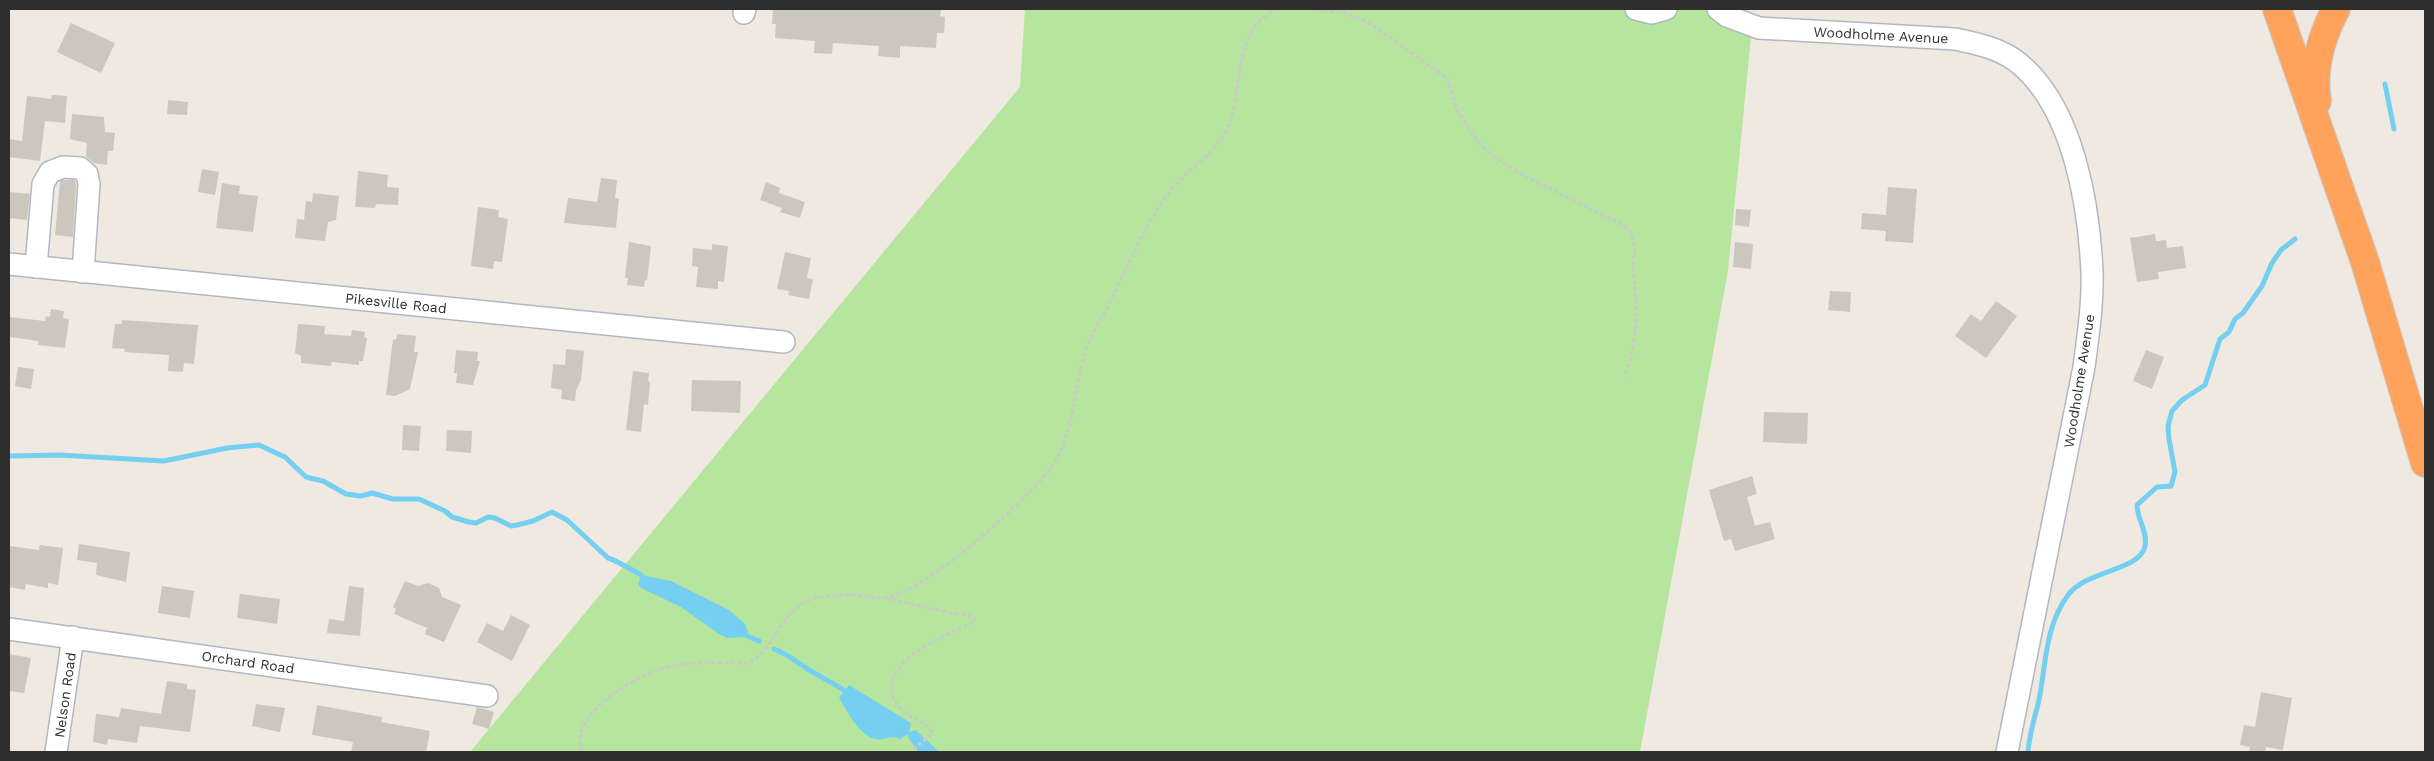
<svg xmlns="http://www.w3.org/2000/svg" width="2434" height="761" font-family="'Work Sans',sans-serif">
<rect width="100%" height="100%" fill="#efe9e1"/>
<!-- green -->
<polygon fill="#b6e59e" points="1025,9 1704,9 1731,28 1751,37 1728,271 1640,752 470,752 1020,87"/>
<!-- water -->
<g fill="#75cff0">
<polygon points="641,575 671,581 729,610 745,624 748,632 743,637 727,638 719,634 681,607 641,588 638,584"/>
<path d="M849 685 911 723 909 732 916 730 939 752H919L909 739 908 734 900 739C890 734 886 741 876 739 860 737 847 711 839 698Z"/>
</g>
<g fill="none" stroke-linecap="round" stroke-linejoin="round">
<!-- stream -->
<g stroke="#75cff0" stroke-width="5">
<polyline points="2385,84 2394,129"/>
<path d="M9 456 59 455 164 461 227 448 259 445 285 457 306 477 323 481 346 494 361 496 372 493 393 499H419L445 511 452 517 469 522 476 523 488 517 495 518 511 526 517 525 533 521 552 512 567 520 608 558C613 559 636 572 641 575"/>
<polyline points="745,635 759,641"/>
<path d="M774 649C788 654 798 663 811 671 822 678 834 683 845 691"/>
<path d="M2028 752C2029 735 2035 717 2039 700 2046 664 2045 626 2068 595 2086 570 2140 571 2145 546 2148 532 2137 519 2137 505L2157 487 2171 486 2175 472 2169 439 2168 426 2172 411 2182 400 2205 385 2220 339 2229 332 2235 319 2243 313 2262 286 2272 263 2281 250 2295 239"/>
</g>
</g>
<!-- building -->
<g fill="#cbc7bf">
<polygon points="773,9 941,10 940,16 945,17 944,33 937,33 936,48 900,46 900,58 878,56 879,46 833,43 832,54 814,53 815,41 775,38 776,24 772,24"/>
<polygon points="71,23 115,43 101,73 57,52"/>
<polygon points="52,95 67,96 65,123 45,121 40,161 9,157 9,139 22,141 27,96 51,99"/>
<polygon points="168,100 188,102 187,115 167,114"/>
<polygon points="72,114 104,117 105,132 115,133 113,151 108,151 107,165 94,163 86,157 87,143 70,139"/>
<polygon points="202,169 219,172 215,195 198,192"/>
<polygon points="358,171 388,175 387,187 399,188 398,205 376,204 375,208 355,207"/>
<polygon points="601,178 617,180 615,198 619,199 616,228 564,223 568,198 597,202"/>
<polygon points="65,180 75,180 76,185 73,237 55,235 60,181"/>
<polygon points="766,182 780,188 779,193 805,202 800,218 780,212 782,208 760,200"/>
<polygon points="222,183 240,186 239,194 258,196 253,232 216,228"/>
<polygon points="1888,187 1917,189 1913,243 1885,241 1886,231 1861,229 1862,213 1886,215"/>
<polygon points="9,192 30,194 27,220 9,218"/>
<polygon points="313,193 339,196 336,220 328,222 325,241 295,238 297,219 304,220 306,201 312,202"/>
<polygon points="478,207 499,210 498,217 508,219 502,262 494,261 493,269 471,266"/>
<polygon points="1736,209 1751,210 1749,227 1735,225"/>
<polygon points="2155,234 2156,241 2166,240 2167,248 2183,246 2186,268 2158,272 2159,279 2137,282 2130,238"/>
<polygon points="629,242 651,246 647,281 645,280 644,287 627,285 628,278 625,278"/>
<polygon points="1735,242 1753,244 1751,269 1733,267"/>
<polygon points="712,244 728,246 724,282 718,281 718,289 696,287 698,267 692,266 693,248 712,250"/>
<polygon points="785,252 811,258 807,278 813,279 809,299 788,295 789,291 777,289"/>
<polygon points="1830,291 1851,292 1850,312 1828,310"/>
<polygon points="1996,301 2017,316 1986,358 1955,336 1971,314 1981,321"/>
<polygon points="51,309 64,311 63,318 69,319 65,348 38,345 39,341 9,337 9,317 45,321 46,316 50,317"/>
<polygon points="122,320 198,325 194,364 184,363 183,372 168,371 169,355 124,352 125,349 112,348 115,324 122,324"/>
<polygon points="298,324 325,326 324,334 351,336 352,330 365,332 364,337 367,338 363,361 359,361 359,365 332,362 331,366 301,363 301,356 295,353"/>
<polygon points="397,334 416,336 414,352 418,352 410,389 395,396 386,395 393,339 396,340"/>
<polygon points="566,349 584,351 581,380 576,390 575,401 561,399 562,390 551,388 553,364 565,365"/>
<polygon points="456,350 478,352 477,361 480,361 473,385 456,383 457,373 454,373"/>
<polygon points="2146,350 2164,357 2152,389 2133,381"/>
<polygon points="18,367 34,369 31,389 15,386"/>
<polygon points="633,371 649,373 648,381 650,382 648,405 644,404 641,432 626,430"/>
<polygon points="692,380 741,381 740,413 691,411"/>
<polygon points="1764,412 1808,413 1807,444 1763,442"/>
<polygon points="403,425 421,426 419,451 402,450"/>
<polygon points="447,430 472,431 471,453 446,451"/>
<polygon points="1752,476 1757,494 1747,497 1755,526 1770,522 1775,539 1735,551 1731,539 1724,541 1709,490"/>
<polygon points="79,544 130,552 126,582 96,575 97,563 77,560"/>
<polygon points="40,545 63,548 58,585 48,583 48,588 26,584 25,590 9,587 10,546 39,550"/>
<polygon points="405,581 418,586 428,583 439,588 442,597 461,605 444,642 425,634 427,628 394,614 396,609 393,607"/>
<polygon points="162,586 194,591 190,618 158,613"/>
<polygon points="349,586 364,588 360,636 327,633 329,619 344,621"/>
<polygon points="240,594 280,599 277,624 237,618"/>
<polygon points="511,615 530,625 512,661 477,642 487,623 503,631"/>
<polygon points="9,654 31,658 24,693 9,691"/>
<polygon points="167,681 187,684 187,689 196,690 190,732 140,726 137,743 108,739 107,745 93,742 96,714 119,717 121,708 161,714"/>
<polygon points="2261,692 2292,698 2283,750 2266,747 2265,752 2249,752 2250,747 2240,745 2244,725 2255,727"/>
<polygon points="256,704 285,708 280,732 252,726"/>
<polygon points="317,705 382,717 381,722 430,731 426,752 351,752 353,742 312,735"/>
<polygon points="477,707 494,712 489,729 472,724"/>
</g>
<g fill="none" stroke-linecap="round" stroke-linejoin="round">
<!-- minor casing -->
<g stroke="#b4b7c1" stroke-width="24">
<g id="minor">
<polyline points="1636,9 1652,13 1666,9"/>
<path d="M1718 9 1727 16 1759 28 1955 39C1979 44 2003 49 2021 65 2074 111 2089 206 2092 272 2093 304 2088 336 2084 367L2007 752"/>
<polyline points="744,13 745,9"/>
<polyline points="9,264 784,342"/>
<polyline points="36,267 43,184 50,172 63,167 80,168 87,174 89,184 83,272"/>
<polyline points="9,629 487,696"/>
<polyline points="56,752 73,637"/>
</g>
</g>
<!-- highway casing -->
<g stroke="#c9c9c9" stroke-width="30">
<g id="highway">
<polyline points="2277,9 2365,262 2425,463"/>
<path d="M2317 101C2312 70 2321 37 2336 9"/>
</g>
</g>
<!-- path -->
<g stroke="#c9c9c9" stroke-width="3" stroke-dasharray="4 2.5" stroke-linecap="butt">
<polyline points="1311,9 1340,12 1361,19 1375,27 1447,78 1457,110 1476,140 1489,153 1517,172 1623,225 1631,233 1635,246 1633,264 1637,319 1633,347 1625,378"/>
<path d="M885 598 951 613 969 615 975 619 974 622C945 636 867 665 899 707 908 719 926 720 933 733L910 752"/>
<path d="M581 752C581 746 580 739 581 733 589 703 643 671 672 666 697 661 724 663 749 663 771 652 780 617 803 603 816 595 841 595 856 595 865 595 874 599 883 598 922 596 1022 504 1047 473 1076 438 1072 389 1086 349 1091 335 1100 321 1107 308 1120 281 1133 254 1147 227 1156 210 1167 193 1181 179 1196 164 1214 152 1225 133 1246 96 1228 32 1277 9"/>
</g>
<!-- minor -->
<use href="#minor" stroke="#fff" stroke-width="21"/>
<!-- highway -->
<use href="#highway" stroke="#ffa35c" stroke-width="28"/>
</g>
<g text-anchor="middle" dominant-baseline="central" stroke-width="5" stroke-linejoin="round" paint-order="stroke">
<!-- street labels -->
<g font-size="14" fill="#2e2e2e" stroke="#fff">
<text transform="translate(1881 35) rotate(3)">Woodholme Avenue</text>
<text transform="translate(396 303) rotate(6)">Pikesville Road</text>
<text transform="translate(2079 381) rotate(-81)">Woodholme Avenue</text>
<text transform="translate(248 662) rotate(8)">Orchard Road</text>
<text transform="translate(65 695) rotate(-82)">Nelson Road</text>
</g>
</g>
<!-- border -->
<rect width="2434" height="761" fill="none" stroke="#2e2e2e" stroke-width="20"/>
</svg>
